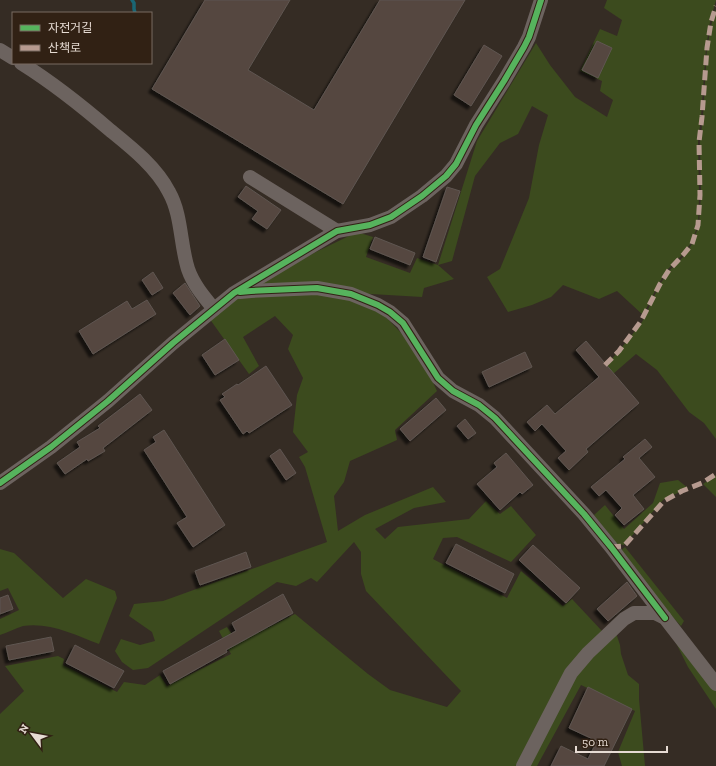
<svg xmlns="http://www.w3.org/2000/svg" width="716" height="766" font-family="'Zilla Slab','Noto Sans KR',serif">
<defs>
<filter id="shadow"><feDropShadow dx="-3.5" dy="3.5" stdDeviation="1" flood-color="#0009"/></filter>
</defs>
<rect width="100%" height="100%" fill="#352c24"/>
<!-- green -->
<g fill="#3c4b1e">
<polygon points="607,0 716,0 710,22 706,48 701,117 698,142 699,195 698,225 691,243 682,255 668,269 659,283 643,315 617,291 599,299 563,285 551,297 532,305 508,312 487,277 500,269 529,198 539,145 548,115 532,106 518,134 500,143 475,176 452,261 438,265 454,279 424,288 422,297 354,293 254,284 316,252 357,232 373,237 366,257 410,273 417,258 438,265 477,141 536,43 550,65 575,97 607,117 613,100 600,91 602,81 580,71 600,29 617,36 622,20 604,8"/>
<polygon points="716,9 716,439 704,423 689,412 657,370 636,354 613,374 606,365 619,351 642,322 660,284 670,270 684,256 692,244 699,225 701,195 700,142 703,117 707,48 712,22"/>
<polygon points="320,291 345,296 384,315 403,335 429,374 437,391 395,430 397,440 350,461 344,482 334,496 338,531 365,515 433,487 446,502 414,508 375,529 385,539 398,527 469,519 486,501 500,514 511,506 536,535 511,562 457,537 443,538 433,559 507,598 521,571 563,606 572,599 602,631 517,766 0,766 0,714 24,691 5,666 58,656 64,659 63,665 117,692 124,682 145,685 160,675 167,686 231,654 219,631 227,627 238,643 295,614 368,674 390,690 447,707 461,691 366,591 361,574 361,552 354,542 317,582 311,578 296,586 277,582 148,668 133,670 122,662 115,651 121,639 140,645 155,641 152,632 129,616 134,604 163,601 327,542 305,467 299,457 308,452 293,432 297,395 303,378 288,349 293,335 275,316 243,337 259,366 249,374 209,318 236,296"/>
<polygon points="716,475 716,497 703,484"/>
<polygon points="678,480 688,488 663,500 624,545 617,544 594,515 605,505 624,529 653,503 660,483"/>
<polygon points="625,547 684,621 681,626 668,612 620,551"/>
<path d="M0 549 14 553 63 598 86 579 115 591 117 598 99 644C75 635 50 622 23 626 16 628 7 633 0 635V619L19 610 8 588 0 591Z"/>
<polygon points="669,629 716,690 716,709 688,667"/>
<polygon points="615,630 620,645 621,654 628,675 639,684 639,699 645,766 622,766 618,752 635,711 581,685 537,766 528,766 574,675"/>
</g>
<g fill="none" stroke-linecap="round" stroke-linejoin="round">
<!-- stream -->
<polyline stroke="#1a6674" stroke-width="3.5" points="132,0 134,3 134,9 135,13"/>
</g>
<!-- building -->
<g fill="#554740" stroke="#5f5651" filter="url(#shadow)">
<polygon points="205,0 290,0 248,70 314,110 380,0 465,0 343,204 152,89"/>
<polygon points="597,41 612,48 598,78 582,70"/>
<polygon points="484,45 502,56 471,106 454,95"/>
<polygon points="246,186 281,210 267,229 252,219 258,211 238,197"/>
<polygon points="447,187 460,191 436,262 423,257"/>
<polygon points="375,237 415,253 410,265 370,249"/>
<polygon points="153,272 163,288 152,295 142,280"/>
<polygon points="185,283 200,306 190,315 173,293"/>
<polygon points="147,300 156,314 93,354 79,331 127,301 132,309"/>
<polygon points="225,339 239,360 215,375 202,355"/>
<polygon points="586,341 639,403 586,449 588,452 569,470 558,458 566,451 542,424 535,431 527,422 547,405 555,414 599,377 576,350"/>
<polygon points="525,352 532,367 489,387 482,372"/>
<polygon points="266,366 292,405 249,433 247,431 243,434 220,400 225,397 222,394 237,384 238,385"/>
<polygon points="140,394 152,410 103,448 105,451 88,461 87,459 65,474 57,463 80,447 77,442 100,428 98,426"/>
<polygon points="436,398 446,410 410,441 400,429"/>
<polygon points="465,419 476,433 468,439 457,426"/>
<polygon points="164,430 225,525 193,547 177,523 187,517 144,450 156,442 153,437"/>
<polygon points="645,439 652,447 639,458 655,477 633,495 644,509 624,525 615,515 622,508 606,490 599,496 591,487 625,459 623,457"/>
<polygon points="280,449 296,473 286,480 270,456"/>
<polygon points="506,453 533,485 522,494 520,492 500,510 477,484 497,467 494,463"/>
<polygon points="456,544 514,574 505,593 446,563"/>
<polygon points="533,545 580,588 566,603 519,560"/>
<polygon points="246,552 251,567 200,585 195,571"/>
<polygon points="627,582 637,596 608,621 597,609"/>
<polygon points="283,594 293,613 226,650 227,652 170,684 163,671 236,631 232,623"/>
<polygon points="8,595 13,609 0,614 0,598"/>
<polygon points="51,637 54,651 9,660 6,646"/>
<polygon points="75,645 124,671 114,688 66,663"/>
<polygon points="588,687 632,709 604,766 551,766 561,746 588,759 597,741 569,728"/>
</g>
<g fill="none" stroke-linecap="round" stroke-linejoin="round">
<!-- minor -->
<g stroke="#6c635f" stroke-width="14">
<polyline points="0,50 13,58"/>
<path d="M21 63C53 83 82 106 111 131 132 148 156 167 169 192 182 215 180 244 188 269 193 284 204 297 214 309"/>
<polyline points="250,177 337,231"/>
<polyline points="240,292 251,291 317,288 351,294 378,305 390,312 403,323 438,378 453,391 479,405 495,418 584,514 611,547 665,618"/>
<polyline points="0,483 51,447 108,401 173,343 234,293 337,231 370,225 391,217 422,196 446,176 456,164 476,125 504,81 524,47 529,37 541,0"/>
<polyline points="523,766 571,673 588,653 624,619 634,613 655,613 665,618 716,684"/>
</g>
<!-- quiet -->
<g stroke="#b69a8f" stroke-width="5" stroke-dasharray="10 5" stroke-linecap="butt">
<polyline points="605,365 619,351 641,321 660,284 669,270 683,255 692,244 698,225 700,195 699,142 702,117 707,48 711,22 716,6"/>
<polyline points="611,547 624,546 664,501 682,491 702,483 716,474"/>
</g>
<!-- cycleway casing -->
<g stroke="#312114" stroke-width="8">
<g id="cycleway">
<polyline points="240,292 251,291 317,288 351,294 378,305 390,312 403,323 438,378 453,391 479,405 495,418 584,514 611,547 665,618"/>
<polyline points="0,483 51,447 108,401 173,343 234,293 337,231 370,225 391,217 422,196 446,176 456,164 476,125 504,81 524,47 529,37 541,0"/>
</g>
</g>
<!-- cycleway -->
<use href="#cycleway" stroke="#56b35d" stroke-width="6"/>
</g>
<!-- legend -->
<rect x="12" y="12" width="140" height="52" fill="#312114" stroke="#796b60"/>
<rect x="20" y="25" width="20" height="6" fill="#56b35d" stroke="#796b60"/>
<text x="48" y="32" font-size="12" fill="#e6dbd3">자전거길</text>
<rect x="20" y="45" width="20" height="6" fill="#b69a8f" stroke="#796b60"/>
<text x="48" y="52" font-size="12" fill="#e6dbd3">산책로</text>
<!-- north arrow -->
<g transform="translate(32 734) rotate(302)" stroke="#312114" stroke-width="3" paint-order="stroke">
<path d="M0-3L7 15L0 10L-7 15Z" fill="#e6dbd3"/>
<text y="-6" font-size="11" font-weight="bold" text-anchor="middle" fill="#e6dbd3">N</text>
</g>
<!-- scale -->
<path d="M576 746v6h91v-6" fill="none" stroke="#e6dbd3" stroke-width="2"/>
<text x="582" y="746" font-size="12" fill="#e6dbd3" stroke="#312114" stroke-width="3" paint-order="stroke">50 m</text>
</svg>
